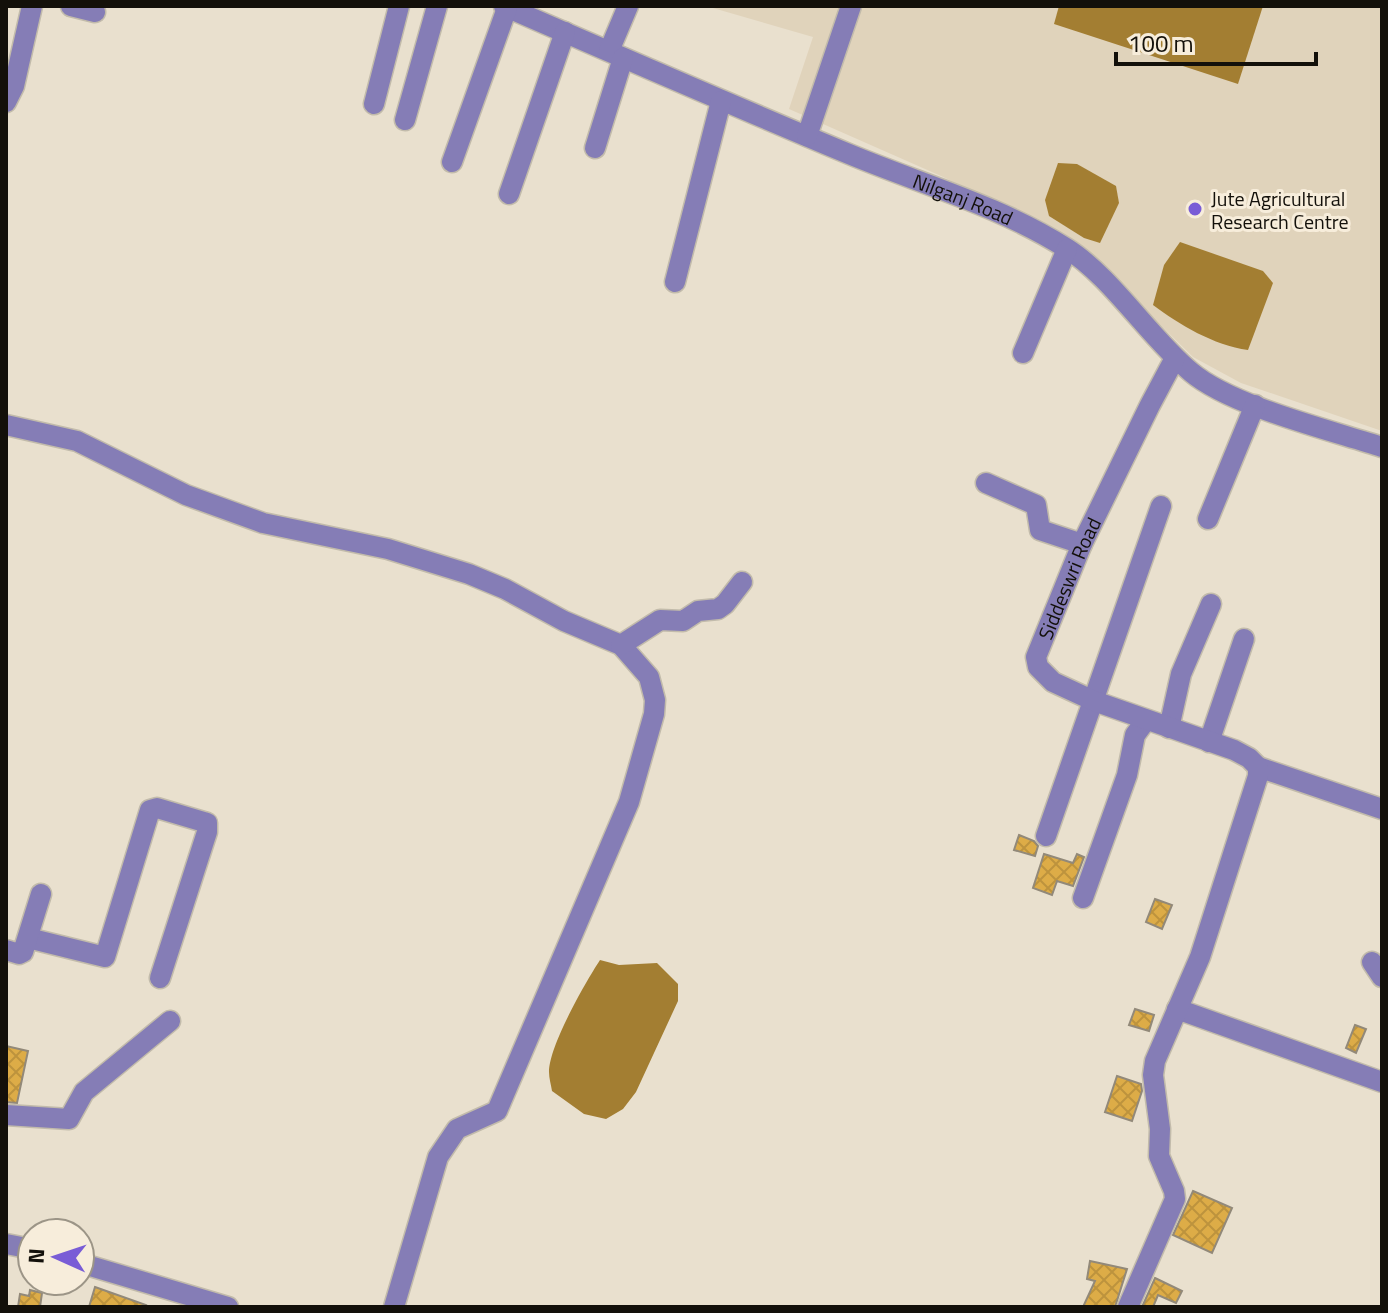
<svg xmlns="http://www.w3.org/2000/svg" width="1388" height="1313" font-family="'Titillium Web',sans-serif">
<defs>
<pattern id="building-cross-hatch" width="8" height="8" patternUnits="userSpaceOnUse" patternTransform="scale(2)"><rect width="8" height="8" fill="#ddac47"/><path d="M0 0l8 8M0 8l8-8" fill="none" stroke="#bd933d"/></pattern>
</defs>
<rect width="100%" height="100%" fill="#e9e0ce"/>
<!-- built -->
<polygon fill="#e0d3bb" points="706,6 1382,6 1382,431 1241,383 1193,357 1076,242 941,176 789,109 813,37"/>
<!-- water -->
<g fill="#a37e32">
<polygon points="1059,6 1263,6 1238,84 1054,24"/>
<polygon points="1058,163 1077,164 1116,186 1119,203 1100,243 1084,238 1049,216 1045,200"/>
<path d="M1180 242 1263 271 1273 283 1248 350C1213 345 1180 325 1153 305L1164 265Z"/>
<path d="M600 960 619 965 657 963 678 984V1001L636 1092 623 1109 606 1119 584 1114 552 1091C551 1085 549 1078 549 1072 549 1046 585 983 600 960Z"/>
</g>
<!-- building -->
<g fill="url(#building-cross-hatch)" stroke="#928979" stroke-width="2">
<polygon points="1019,835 1034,841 1038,846 1035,856 1014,850"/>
<polygon points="1044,854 1073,863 1077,854 1084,857 1073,886 1057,881 1052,895 1033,888"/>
<polygon points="1155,899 1172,905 1162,929 1146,922"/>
<polygon points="1135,1009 1154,1015 1149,1031 1129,1025"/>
<polygon points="1355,1025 1366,1029 1356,1053 1346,1048"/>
<polygon points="6,1046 28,1051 17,1103 6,1102"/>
<polygon points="1117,1076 1141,1084 1142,1091 1132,1121 1105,1112"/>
<polygon points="1193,1191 1232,1208 1212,1253 1173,1235"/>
<polygon points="1090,1261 1127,1269 1115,1307 1083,1307 1095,1281 1087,1279"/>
<polygon points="1155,1278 1182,1291 1176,1303 1158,1295 1153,1307 1142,1307"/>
<polygon points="95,1287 146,1305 145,1307 89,1307"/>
<polygon points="30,1290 42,1293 40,1307 18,1307 20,1294 29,1296"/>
</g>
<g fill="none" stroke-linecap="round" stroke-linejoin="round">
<!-- minor casing -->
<g stroke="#c2bbab" stroke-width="23">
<g id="minor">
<polyline points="71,6 95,12"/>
<path id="s1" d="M504 6C619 56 734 106 849 154 921 184 1000 206 1066 248 1111 276 1149 337 1191 372 1231 406 1330 430 1382 447"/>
<polyline points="609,51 628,6"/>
<polyline points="6,102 14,86 32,6"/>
<polyline points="374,104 399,6"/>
<polyline points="405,120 437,6"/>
<polyline points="807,136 851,6"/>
<polyline points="595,148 623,58"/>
<polyline points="452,162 507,8"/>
<polyline points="509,194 565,32"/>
<polyline points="675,282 721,101"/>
<polyline points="1023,353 1067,249"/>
<polyline points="6,425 77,441 186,495 263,523 388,549 469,574 505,589 564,621 621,645 649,677 655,700 654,714 629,802 497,1111 457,1129 438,1157 394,1307"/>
<polyline points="986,483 1036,505 1040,530 1082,544"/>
<polyline points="1208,519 1255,405"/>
<polyline points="621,645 660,620 683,621 698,611 718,609 725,604 742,582"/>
<polyline points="1169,728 1181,674 1211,604"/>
<polyline points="1209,742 1244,639"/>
<polyline points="1258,767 1382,809"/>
<polyline points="1046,836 1161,506"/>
<polyline points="1083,898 1127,775 1135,735 1146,720"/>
<polyline points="28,938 105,957 150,810 157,808 204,822 207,823 207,832 160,978"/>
<polyline points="6,950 19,954 23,952 41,894"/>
<polyline points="1372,962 1382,977"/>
<polyline points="1177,1009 1382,1082"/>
<polyline points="6,1115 69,1119 84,1092 170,1021"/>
<polyline points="6,1244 32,1249"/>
<polyline points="80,1263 228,1307"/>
<path id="s2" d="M1128 1307 1175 1199 1174 1191 1159 1156 1160 1129 1153 1075 1155 1061 1200 957 1258 776V767L1249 758 1234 750 1094 701 1053 682 1038 667 1036 657 1082 544 1150 405 1175 358"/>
</g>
</g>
<!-- minor -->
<use href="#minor" stroke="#857db6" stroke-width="20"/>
</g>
<!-- markers -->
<circle fill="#795cd6" stroke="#f7eddb" stroke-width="3" cx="1195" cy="209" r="8"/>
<g text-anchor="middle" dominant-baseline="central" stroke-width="6" stroke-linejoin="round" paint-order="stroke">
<!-- poi labels -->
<g font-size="20" fill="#13100a" stroke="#f7eddb" text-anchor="start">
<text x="1211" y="198">Jute Agricultural<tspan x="1211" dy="23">Research Centre</tspan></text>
</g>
<!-- street labels -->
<g font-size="20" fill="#13100a" stroke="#f7eddb">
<text stroke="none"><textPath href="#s1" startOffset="498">Nilganj Road</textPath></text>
<text stroke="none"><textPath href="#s2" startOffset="912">Siddeswri Road</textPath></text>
</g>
</g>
<!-- border -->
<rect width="1388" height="1313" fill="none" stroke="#13100a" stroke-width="16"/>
<!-- north arrow -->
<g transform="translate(56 1257) rotate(273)"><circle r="38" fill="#f7eddb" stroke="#9c9587" stroke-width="2"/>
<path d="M0-6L14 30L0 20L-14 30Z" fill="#795cd6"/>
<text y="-12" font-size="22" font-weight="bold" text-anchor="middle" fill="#13100a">N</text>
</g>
<!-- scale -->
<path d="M1116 52v12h200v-12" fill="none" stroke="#13100a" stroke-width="4"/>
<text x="1128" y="52" font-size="24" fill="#13100a" stroke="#f7eddb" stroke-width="6" paint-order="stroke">100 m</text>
</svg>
